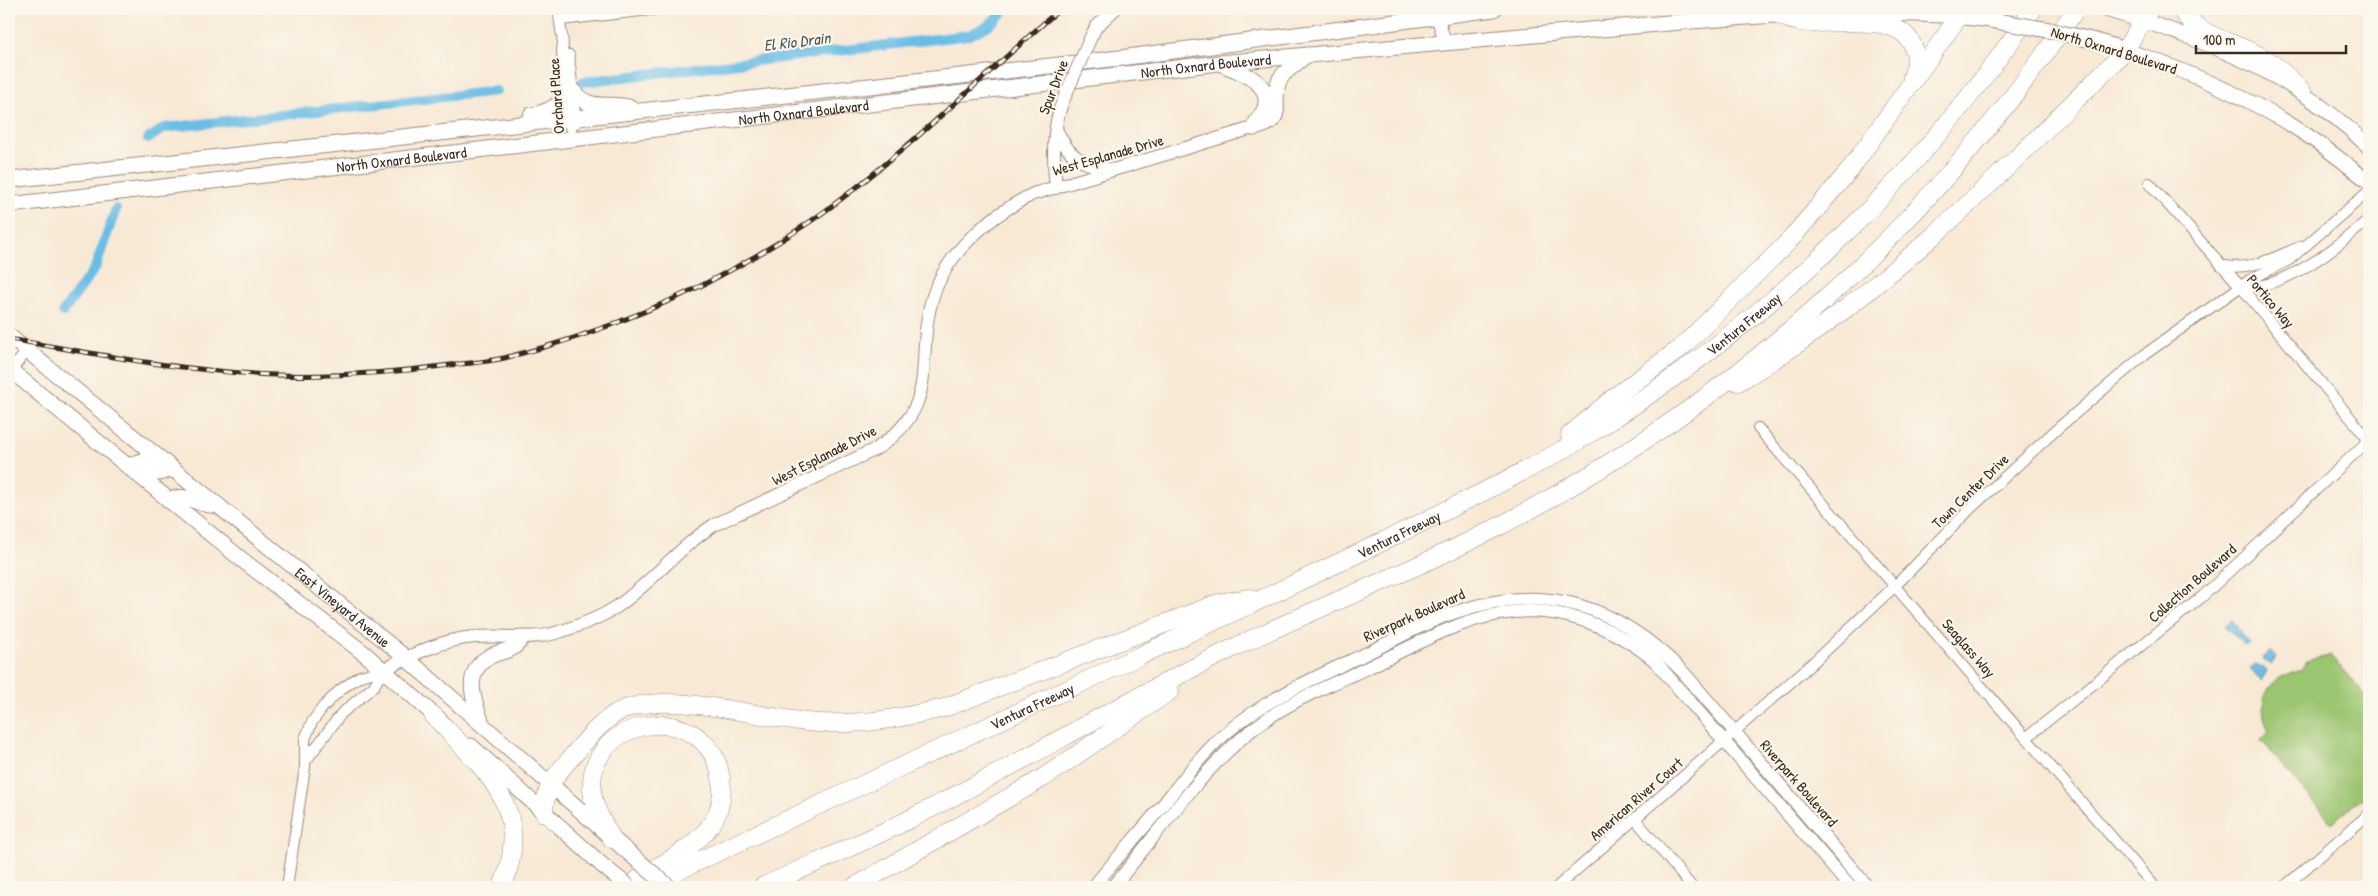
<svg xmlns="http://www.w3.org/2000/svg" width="2378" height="896" font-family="'Patrick Hand',sans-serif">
<rect width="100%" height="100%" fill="#fbf7ec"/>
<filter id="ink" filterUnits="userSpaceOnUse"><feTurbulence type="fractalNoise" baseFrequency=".02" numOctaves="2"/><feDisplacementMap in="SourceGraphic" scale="10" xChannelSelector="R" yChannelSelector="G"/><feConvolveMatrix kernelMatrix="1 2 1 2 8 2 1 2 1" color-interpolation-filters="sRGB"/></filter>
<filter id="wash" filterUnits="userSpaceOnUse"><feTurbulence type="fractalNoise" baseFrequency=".0096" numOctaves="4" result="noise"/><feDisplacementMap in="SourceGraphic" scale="20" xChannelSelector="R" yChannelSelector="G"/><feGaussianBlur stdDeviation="1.12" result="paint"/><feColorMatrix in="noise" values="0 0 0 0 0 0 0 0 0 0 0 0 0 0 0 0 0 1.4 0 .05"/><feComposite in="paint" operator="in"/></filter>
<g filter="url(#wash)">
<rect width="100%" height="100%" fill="#f8e9d5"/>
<!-- green -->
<path fill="#9cc571" stroke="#6c7848" d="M2330 655 2369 700V791L2332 824 2261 740 2269 732C2255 702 2267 676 2300 671L2306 662Z"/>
<!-- water -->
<g fill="#69bee6" stroke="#527482">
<polygon points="2232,620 2249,643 2245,646 2225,626"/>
<polygon points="2271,651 2276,657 2271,665 2262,659"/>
<polygon points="2255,664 2263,667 2267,671 2261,681 2250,669"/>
</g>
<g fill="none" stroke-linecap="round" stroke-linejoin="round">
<!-- canal -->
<g stroke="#69bee6" stroke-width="10">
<polyline points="582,82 969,35 989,25 1006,9"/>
<polyline points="148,139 164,128 496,91"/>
<polyline points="63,312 95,268 116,209"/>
</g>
</g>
</g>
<g filter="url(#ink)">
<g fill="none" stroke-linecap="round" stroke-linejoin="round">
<!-- minor casing -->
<g stroke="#9a8a7a" stroke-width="12">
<g id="minor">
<polyline points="558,9 563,43 562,51 568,120 574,140"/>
<polyline points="560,20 659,9"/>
<polyline points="569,55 576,123"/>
<polyline points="2149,183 2241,287 2369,440"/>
<path d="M2221 265C2250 272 2275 257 2302 246"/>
<path d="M2241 287C2285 290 2337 247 2369 219"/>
<polyline points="9,373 27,351"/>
<polyline points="1758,428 2155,887"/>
<polyline points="2026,738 2203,596 2369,440"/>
<polyline points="305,762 341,714 374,686 383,670"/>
<polyline points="1635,819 1692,887"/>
<polyline points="287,887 305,767 305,739 312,722 323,707 340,690 360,676 383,670"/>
<polyline points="1557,887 1807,668 1895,586 1972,507 2057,429 2144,355 2251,279 2289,260 2369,191"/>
<polyline points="2284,887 2369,814"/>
</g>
</g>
<!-- tertiary casing -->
<g stroke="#9a8a7a" stroke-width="14">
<g id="tertiary">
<polyline points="1435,9 1445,42"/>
<polyline points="1090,39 1096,27 1115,9"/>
<path d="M1056 129C1070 159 1081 164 1113 170"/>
<path d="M1056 188C1053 159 1052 131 1062 103"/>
<path d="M383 670C411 655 443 639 475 637 505 635 534 641 562 631 581 625 602 617 618 606 652 582 678 548 714 525L876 449C943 405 914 361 932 299 946 252 991 215 1033 194L1253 128"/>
<path d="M1093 887C1117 858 1142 830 1166 801 1185 777 1203 753 1226 733 1266 699 1316 677 1363 655 1393 641 1424 622 1456 612 1547 581 1619 606 1684 673L1868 887"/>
<path d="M1113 887C1154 838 1194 780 1242 738 1278 706 1323 688 1367 668 1409 648 1453 622 1499 614 1555 603 1611 625 1654 660L1850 887"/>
</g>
</g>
<!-- secondary casing -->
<g stroke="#9a8a7a" stroke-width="16">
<g id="secondary">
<path d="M2144 21C2231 50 2302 82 2369 147"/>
<path d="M2125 50C2188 71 2247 96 2302 132 2326 147 2347 165 2369 182"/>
</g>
</g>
<!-- primary casing -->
<g stroke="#9a8a7a" stroke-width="17">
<g id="primary">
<polyline points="2106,9 2144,21"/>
<polyline points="2095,41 2125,50"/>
<path d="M1224 65C1241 72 1273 83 1265 108 1262 115 1256 122 1253 128"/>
<path d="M573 91C591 113 608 101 632 108"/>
<path d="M531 115C547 112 559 108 566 92"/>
<path d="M1253 128C1291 121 1268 102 1280 79 1284 71 1298 63 1306 55"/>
<polyline points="9,180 961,76 1120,58 1494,9"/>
<path id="s1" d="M9 205 1219 63 1691 21 1832 11 1944 15 1984 19"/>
<path id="s2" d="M9 336 406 658 629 853"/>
<polyline points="9,369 241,559 365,654 442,722"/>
<polyline points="128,466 142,461 159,473 173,469"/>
<path d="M169 501C186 490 199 508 218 505"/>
<path d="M481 721C473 699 463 672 489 657 505 648 510 655 522 638"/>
<polyline points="471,746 603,866"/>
</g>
</g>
<!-- motorway casing -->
<g stroke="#9a8a7a" stroke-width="19">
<g id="motorway">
<path d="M2181 9C2198 39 2240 42 2267 60 2280 68 2291 81 2302 91"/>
<path d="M1781 16C1786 18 1793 21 1799 22 1828 27 1896 10 1912 44 1918 55 1917 65 1912 77"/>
<path d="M1738 382C1880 298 1997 178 2113 63L2125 50 2150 9"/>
<polyline points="1570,435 1612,399 1682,347 1789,241 1849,171 1964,9"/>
<path d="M433 715C482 768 536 808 502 887"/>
<path d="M544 813C545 784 558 773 576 752 589 737 601 722 618 712 665 687 766 721 820 723 863 725 903 718 944 708L1219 603 1250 598"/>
<path d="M612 839C605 826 596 813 593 798 579 716 707 694 721 778 724 797 719 816 706 831 689 851 660 865 638 879"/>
<path id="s3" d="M643 887C808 811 972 733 1137 657 1243 608 1350 559 1455 506 1497 485 1540 464 1581 439 1759 330 1917 182 2033 9"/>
<path d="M762 887C810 865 860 844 908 820 1016 766 1120 703 1229 650 1313 609 1402 576 1486 533 1724 412 1927 231 2076 9"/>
<polyline points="854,887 1043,778 1170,691"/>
</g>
</g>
<!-- minor -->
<use href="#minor" stroke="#fff" stroke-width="10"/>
<!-- tertiary -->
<use href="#tertiary" stroke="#fff" stroke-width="12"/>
<!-- secondary -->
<use href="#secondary" stroke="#fff" stroke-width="14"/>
<!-- primary -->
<use href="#primary" stroke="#fff" stroke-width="15"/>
<!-- motorway -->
<use href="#motorway" stroke="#fff" stroke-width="18"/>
<!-- rail casing -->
<g stroke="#3b2a1e" stroke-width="5">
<path id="rail" d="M9 339C97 354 186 372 275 375 334 377 392 373 450 365 469 363 490 362 508 357 615 330 719 284 811 221 900 159 978 80 1060 9"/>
</g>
<!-- rail -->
<use href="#rail" stroke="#fbf7ec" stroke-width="3" stroke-dasharray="9" stroke-linecap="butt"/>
<!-- tertiary-bridge casing -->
<g stroke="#9a8a7a" stroke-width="14" stroke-linecap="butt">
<polyline id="tertiary-bridge" points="1062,103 1090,39"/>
</g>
<!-- primary-bridge casing -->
<g stroke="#9a8a7a" stroke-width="17" stroke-linecap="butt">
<g id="primary-bridge">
<polyline points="1984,19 2049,30 2095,41"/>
<polyline points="629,853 669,887"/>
<polyline points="603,866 629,887"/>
</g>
</g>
<!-- tertiary-bridge -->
<use href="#tertiary-bridge" stroke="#fff" stroke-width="12"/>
<!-- primary-bridge -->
<use href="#primary-bridge" stroke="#fff" stroke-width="15"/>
</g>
</g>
<g text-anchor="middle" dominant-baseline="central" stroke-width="4.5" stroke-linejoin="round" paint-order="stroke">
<!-- street labels -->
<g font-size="15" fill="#3b2a1e" stroke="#fbf7ec">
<text transform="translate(2114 50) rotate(17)">North Oxnard Boulevard</text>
<text stroke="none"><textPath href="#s1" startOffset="1205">North Oxnard Boulevard</textPath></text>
<text transform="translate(1053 87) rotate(-69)">Spur Drive</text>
<text transform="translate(556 96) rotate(-94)">Orchard Place</text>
<text stroke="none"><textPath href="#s1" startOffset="800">North Oxnard Boulevard</textPath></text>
<text transform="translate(1108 155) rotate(-16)">West Esplanade Drive</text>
<text stroke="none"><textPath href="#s1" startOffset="395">North Oxnard Boulevard</textPath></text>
<text transform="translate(2271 301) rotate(50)">Portico Way</text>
<text stroke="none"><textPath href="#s3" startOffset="1239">Ventura Freeway</textPath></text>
<text transform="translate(824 455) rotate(-27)">West Esplanade Drive</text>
<text transform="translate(1970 491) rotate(-44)">Town Center Drive</text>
<text stroke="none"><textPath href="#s3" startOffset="834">Ventura Freeway</textPath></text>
<text transform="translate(2192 583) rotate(-41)">Collection Boulevard</text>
<text stroke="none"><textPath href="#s2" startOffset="430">East Vineyard Avenue</textPath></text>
<text transform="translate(1414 615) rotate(-24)">Riverpark Boulevard</text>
<text transform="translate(1969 648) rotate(49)">Seaglass Way</text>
<text stroke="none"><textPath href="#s3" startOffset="429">Ventura Freeway</textPath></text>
<text transform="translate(1799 783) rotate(49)">Riverpark Boulevard</text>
<text transform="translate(1636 799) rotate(-41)">American River Court</text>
</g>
<!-- water labels -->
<g font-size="16" font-style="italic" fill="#49565a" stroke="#fbf7ec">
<text transform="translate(797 41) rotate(-7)">El Rio Drain</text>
</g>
</g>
<!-- margin -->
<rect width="2378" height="896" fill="none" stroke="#fbf7ec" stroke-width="30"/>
<!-- scale -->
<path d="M2196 45v8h150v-8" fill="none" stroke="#3b2a1e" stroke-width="2.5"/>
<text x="2203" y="45" font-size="15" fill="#3b2a1e" stroke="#fbf7ec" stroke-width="4" paint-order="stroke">100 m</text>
</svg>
